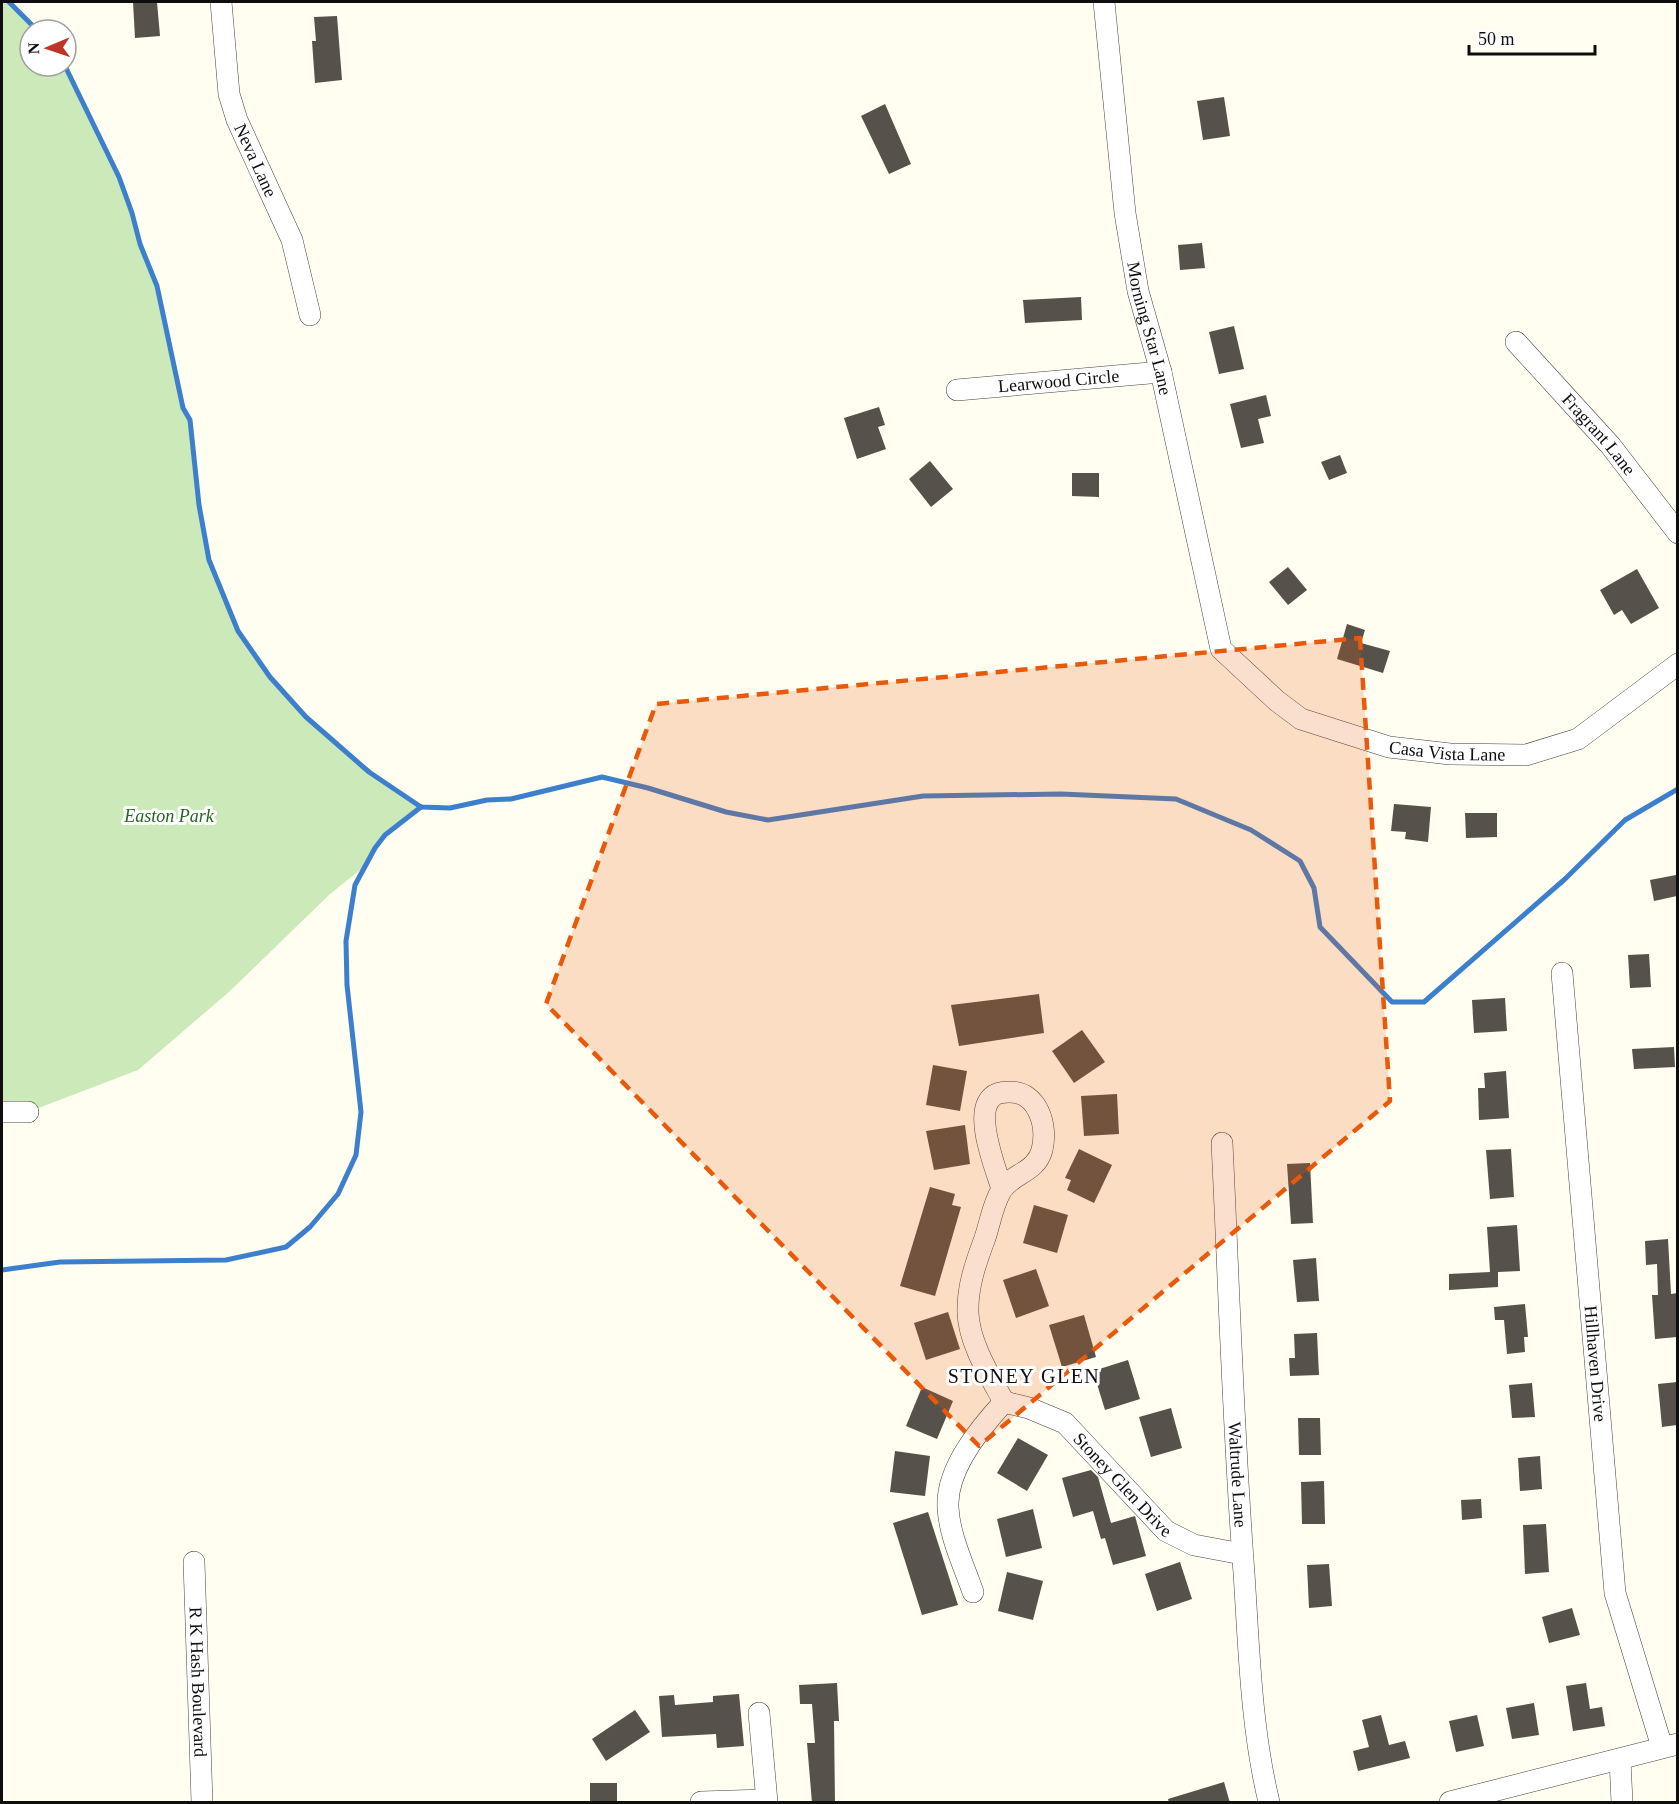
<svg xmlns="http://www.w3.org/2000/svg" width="1679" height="1804" font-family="'Times New Roman',serif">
<rect width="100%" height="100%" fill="#fffef0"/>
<!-- green -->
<path fill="#cbe9b9" d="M2 2H9L37 30H30V66H65L119 177 132 213 140 244 157 286 183 407 190 420C195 465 196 515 209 560 235 649 294 707 361 766 380 782 403 791 421 807L385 835 365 866 330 894 230 991 138 1070 28 1112H2Z"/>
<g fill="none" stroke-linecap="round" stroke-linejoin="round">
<!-- stream -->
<g stroke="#3c7fcc" stroke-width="5">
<polyline points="9,2 37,30"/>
<polyline points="65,66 119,177 132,213 140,244 157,286 183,408 190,420 199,505 209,560 238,631 270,677 306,717 369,772 421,807 450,808 487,800 511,799 602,777 648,788 726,812 768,820 923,796 1061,794 1176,799 1251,830 1300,861 1314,888 1320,927 1392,1002 1424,1002 1565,879 1625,820 1678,789"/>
<polyline points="2,1270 60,1262 226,1260 286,1247 310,1227 338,1194 356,1155 361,1112 347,985 346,941 355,885 375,848 385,835 421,807"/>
</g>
</g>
<!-- building -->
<g fill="#57514b">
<polygon points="133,2 157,2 160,36 135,38"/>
<polygon points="337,16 342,80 315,83 312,41 316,41 314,17"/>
<polygon points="1224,97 1230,136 1203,140 1197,101"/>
<polygon points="885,104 911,164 889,174 861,116"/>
<polygon points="1202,243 1205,268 1180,270 1178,245"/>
<polygon points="1081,297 1082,320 1025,323 1023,300"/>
<polygon points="1234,326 1244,369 1219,374 1209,332"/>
<polygon points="1266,395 1271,416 1258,419 1264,443 1241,448 1230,404"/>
<polygon points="879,407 885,425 878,427 886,449 857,459 844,418"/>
<polygon points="1340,455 1347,473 1329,480 1321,462"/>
<polygon points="930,461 953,489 931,507 909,479"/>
<polygon points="1072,473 1099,473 1099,497 1072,496"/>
<polygon points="1288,567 1307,590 1288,605 1269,582"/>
<polygon points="1637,569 1659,608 1631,624 1622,610 1614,615 1600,590"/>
<polygon points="1347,624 1365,630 1361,643 1390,651 1383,673 1337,659"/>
<polygon points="1394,804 1431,807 1428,842 1405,839 1406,832 1391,831"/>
<polygon points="1465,813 1497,813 1497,837 1466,838"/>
<polygon points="1676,875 1677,896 1654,901 1650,880"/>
<polygon points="1649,954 1651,987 1630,988 1628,955"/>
<polygon points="1039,994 1044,1033 959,1046 951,1005"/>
<polygon points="1505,998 1507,1031 1474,1033 1472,1000"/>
<polygon points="1082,1030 1105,1062 1074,1083 1052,1051"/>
<polygon points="1674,1047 1675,1067 1634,1069 1632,1049"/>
<polygon points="933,1065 967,1071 960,1111 926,1105"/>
<polygon points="1506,1071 1509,1118 1479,1120 1478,1088 1485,1088 1484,1073"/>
<polygon points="1117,1094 1119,1134 1084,1136 1081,1096"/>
<polygon points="965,1125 970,1164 934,1170 926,1131"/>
<polygon points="1079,1149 1112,1165 1094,1203 1067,1190 1071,1180 1065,1178"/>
<polygon points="1511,1149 1514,1197 1490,1199 1486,1150"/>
<polygon points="1310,1163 1313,1223 1291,1224 1287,1164"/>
<polygon points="930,1187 955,1194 952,1205 961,1207 935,1296 900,1286"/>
<polygon points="1034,1205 1068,1215 1057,1253 1023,1243"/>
<polygon points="1517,1225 1520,1271 1498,1272 1498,1287 1449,1290 1449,1274 1490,1272 1487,1227"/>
<polygon points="1668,1239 1671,1294 1677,1293 1677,1337 1655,1339 1652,1295 1658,1295 1657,1264 1646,1265 1645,1241"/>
<polygon points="1316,1258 1319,1301 1297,1302 1293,1260"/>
<polygon points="1036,1269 1049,1306 1016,1318 1003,1280"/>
<polygon points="1525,1304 1528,1337 1524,1337 1525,1352 1507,1354 1504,1320 1495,1320 1494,1307"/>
<polygon points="948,1312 960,1349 926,1360 914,1323"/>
<polygon points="1084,1315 1096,1357 1062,1367 1049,1325"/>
<polygon points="1317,1333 1319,1375 1290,1376 1289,1358 1295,1358 1294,1334"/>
<polygon points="1128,1360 1140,1399 1105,1410 1093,1371"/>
<polygon points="1677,1382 1677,1425 1662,1427 1658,1384"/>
<polygon points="1532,1383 1535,1417 1512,1418 1509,1385"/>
<polygon points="922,1387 953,1401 937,1439 906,1426"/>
<polygon points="1171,1408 1182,1448 1151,1457 1139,1417"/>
<polygon points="1298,1418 1320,1418 1321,1455 1299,1455"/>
<polygon points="1018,1438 1048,1455 1027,1491 997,1473"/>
<polygon points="895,1451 930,1456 925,1496 890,1492"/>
<polygon points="1540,1456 1542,1489 1520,1491 1518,1458"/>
<polygon points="1091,1470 1098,1477 1111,1523 1135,1516 1146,1556 1113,1565 1105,1538 1101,1539 1093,1511 1073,1517 1062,1478"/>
<polygon points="1324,1481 1325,1524 1302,1524 1301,1482"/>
<polygon points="1481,1499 1482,1518 1462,1520 1461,1500"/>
<polygon points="1033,1509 1042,1548 1006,1557 997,1519"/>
<polygon points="928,1512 958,1605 922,1615 893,1523"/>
<polygon points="1546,1524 1549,1572 1525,1574 1523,1525"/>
<polygon points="1180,1562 1192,1599 1157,1611 1145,1574"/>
<polygon points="1329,1564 1332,1606 1309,1608 1307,1565"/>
<polygon points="1007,1572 1043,1581 1033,1620 998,1611"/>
<polygon points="1572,1608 1580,1635 1549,1643 1542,1617"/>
<polygon points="837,1683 839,1721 834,1721 835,1803 812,1803 807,1743 815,1743 812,1704 800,1704 799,1685"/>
<polygon points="1586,1683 1590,1709 1602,1707 1605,1726 1573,1731 1566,1686"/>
<polygon points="739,1694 744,1746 717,1748 716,1734 662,1737 659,1696 674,1695 675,1705 713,1702 713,1696"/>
<polygon points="1534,1703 1539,1735 1512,1739 1506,1708"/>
<polygon points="635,1710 650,1732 606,1761 592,1739"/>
<polygon points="1381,1715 1389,1745 1405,1741 1410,1758 1358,1771 1353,1751 1369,1747 1362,1720"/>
<polygon points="1477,1715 1484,1746 1456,1752 1449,1721"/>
<polygon points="1224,1782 1230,1803 1169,1803 1168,1799"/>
<rect x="590" y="1783" width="27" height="20"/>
</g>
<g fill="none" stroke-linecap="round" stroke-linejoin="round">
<!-- minor casing -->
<g stroke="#414141" stroke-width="22">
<g id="minor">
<path id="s1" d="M221 2 229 94 237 120 292 240 310 315"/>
<path id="s2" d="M1104 2 1125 213 1138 291 1161 372 1221 649 1277 701 1301 719 1389 747 1450 754 1526 755 1578 739 1678 664"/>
<path id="s3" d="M1516 342 1610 445 1678 533"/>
<path id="s4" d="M957 390 1161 372"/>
<path id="s5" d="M1562 973 1615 1593 1662 1747"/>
<polyline points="2,1112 28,1112"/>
<path id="s6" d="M1222 1143C1229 1286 1233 1430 1244 1573 1249 1649 1251 1728 1269 1802"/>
<path d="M1002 1189C996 1169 973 1114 992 1097 996 1093 1003 1092 1009 1092 1038 1091 1048 1126 1042 1150 1036 1173 1012 1173 1001 1191 993 1204 990 1223 985 1238 976 1262 967 1287 968 1313 969 1343 990 1376 1004 1402"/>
<path id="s7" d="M194 1562 202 1802"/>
<path id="s8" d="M973 1592C964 1566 949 1535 948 1507 946 1469 980 1428 1004 1402L1029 1408 1065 1423 1166 1531 1194 1545 1242 1554"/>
<polyline points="759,1713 767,1802"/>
<polyline points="1620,1760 1622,1802"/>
<polyline points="701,1802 766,1800"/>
<polyline points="1450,1802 1678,1744"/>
</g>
</g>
<!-- minor -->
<use href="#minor" stroke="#fff" stroke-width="21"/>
</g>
<!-- marked area -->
<path fill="#e8590c" fill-opacity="0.2" stroke="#e8590c" stroke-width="4.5" stroke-dasharray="12 8" stroke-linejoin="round" d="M1360 638 1390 1101 979 1446 546 1004 656 704Z"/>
<g text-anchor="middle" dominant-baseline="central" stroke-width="6" stroke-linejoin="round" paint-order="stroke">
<!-- street labels -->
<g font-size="18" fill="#0e0e0e" stroke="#fff">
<text stroke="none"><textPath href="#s1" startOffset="164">Neva Lane</textPath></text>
<text stroke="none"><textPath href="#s2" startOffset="330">Morning Star Lane</textPath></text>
<text stroke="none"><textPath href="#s4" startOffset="102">Learwood Circle</textPath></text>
<text stroke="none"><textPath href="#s3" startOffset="124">Fragrant Lane</textPath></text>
<text stroke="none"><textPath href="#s2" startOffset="916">Casa Vista Lane</textPath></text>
<text stroke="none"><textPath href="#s5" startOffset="392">Hillhaven Drive</textPath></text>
<text stroke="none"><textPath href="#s6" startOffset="332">Waltrude Lane</textPath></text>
<text stroke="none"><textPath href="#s8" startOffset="360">Stoney Glen Drive</textPath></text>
<text stroke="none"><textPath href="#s7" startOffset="120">R K Hash Boulevard</textPath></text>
</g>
<!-- park labels -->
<g font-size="18" font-style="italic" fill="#23661f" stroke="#fff">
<text x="169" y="816">Easton Park</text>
</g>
<!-- neighbourhood labels -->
<g font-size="20" letter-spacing="1.5" fill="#0e0e0e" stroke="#fff">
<text x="1024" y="1376">STONEY GLEN</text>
</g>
</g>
<!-- border -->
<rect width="1679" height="1804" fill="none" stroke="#0e0e0e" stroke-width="6"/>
<!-- north arrow -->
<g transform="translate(48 48) rotate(268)"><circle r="28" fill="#ffffff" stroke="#9f9f9f" stroke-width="1.5"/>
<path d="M0-4.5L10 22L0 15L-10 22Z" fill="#be3527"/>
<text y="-9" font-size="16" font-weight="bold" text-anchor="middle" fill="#0e0e0e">N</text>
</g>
<!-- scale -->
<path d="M1469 45v9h126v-9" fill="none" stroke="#0e0e0e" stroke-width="3"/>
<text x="1478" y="45" font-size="18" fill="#0e0e0e" stroke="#ffffff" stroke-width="4.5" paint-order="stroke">50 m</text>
</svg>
